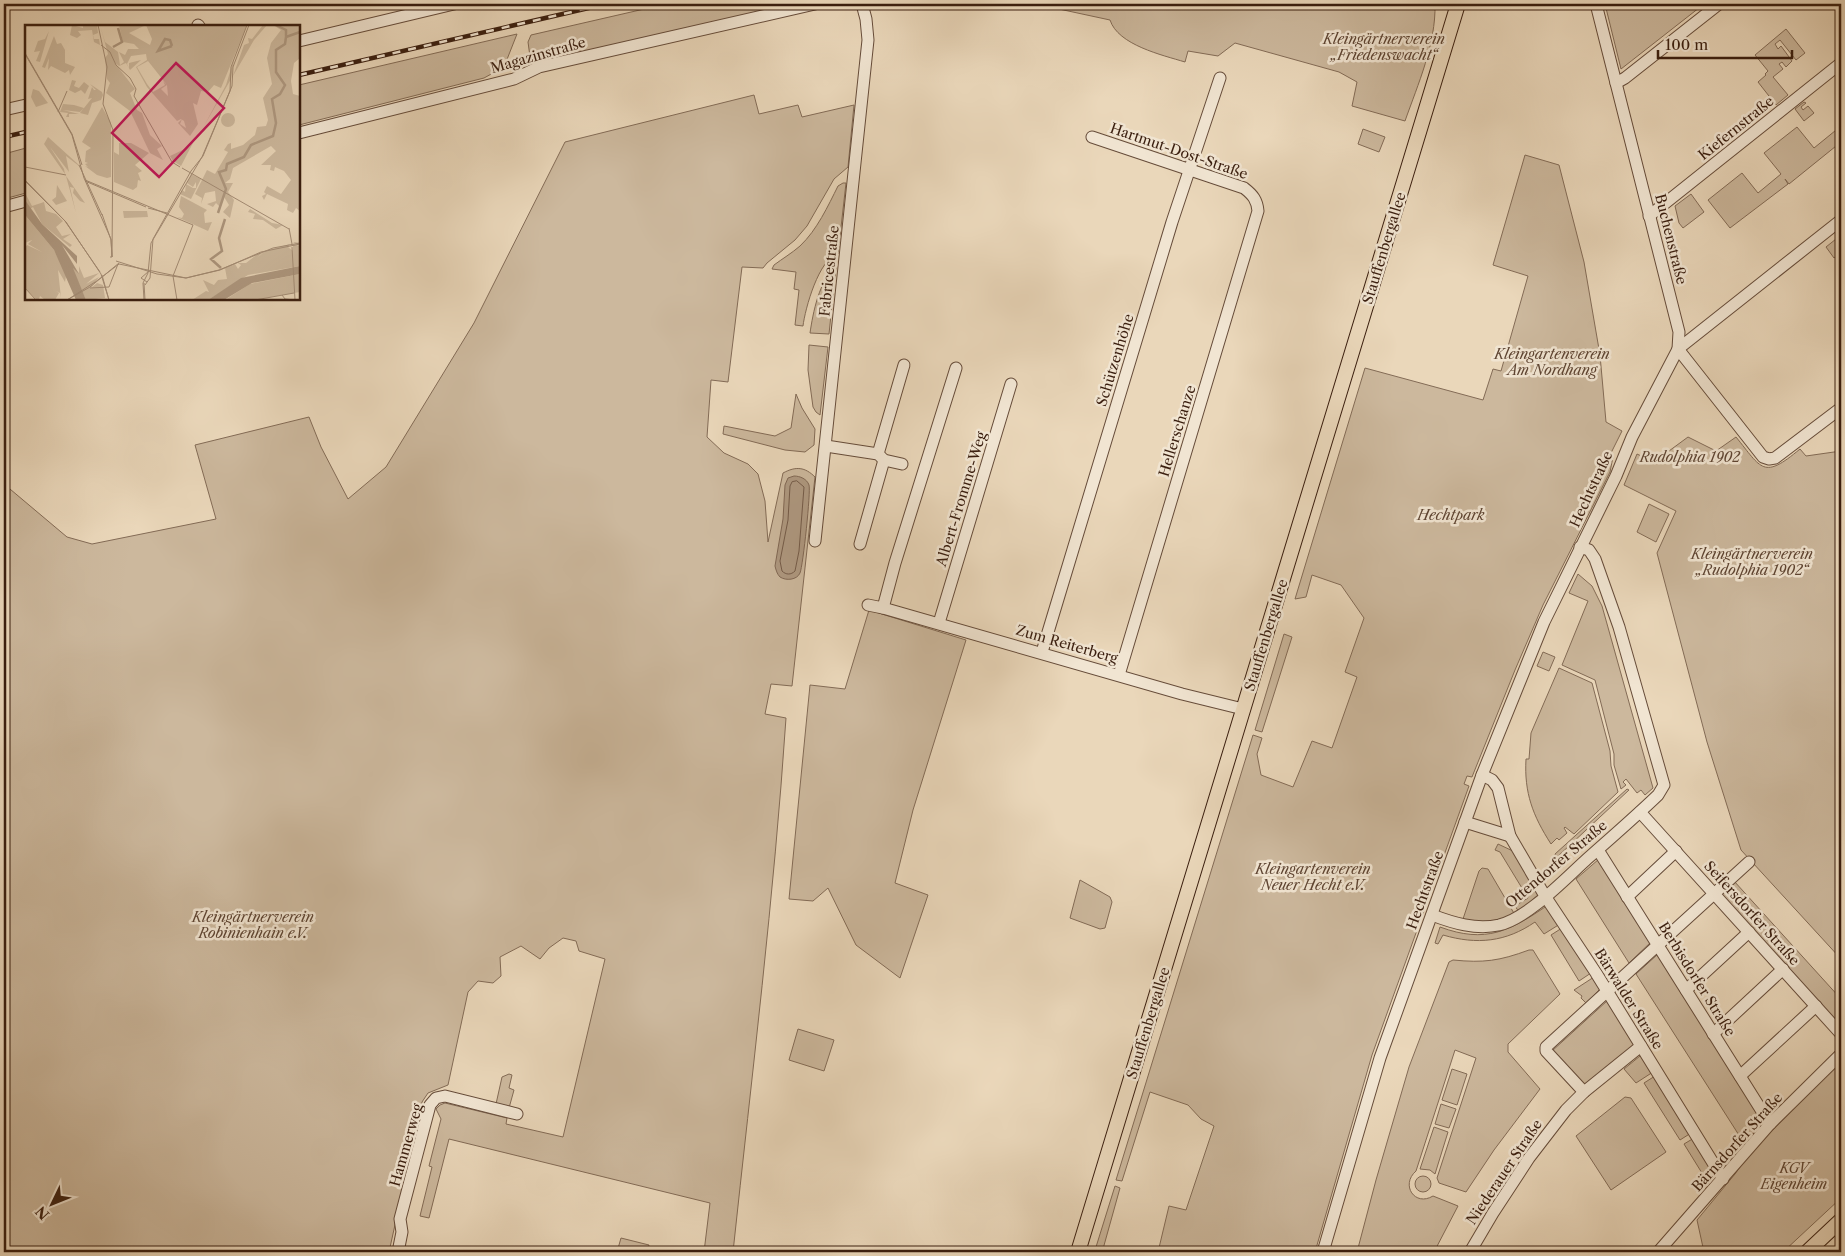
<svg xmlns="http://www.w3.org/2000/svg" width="1845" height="1256" font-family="'Libre Caslon Text',serif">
<rect width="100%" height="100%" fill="#ead7ba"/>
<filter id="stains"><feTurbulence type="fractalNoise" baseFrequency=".004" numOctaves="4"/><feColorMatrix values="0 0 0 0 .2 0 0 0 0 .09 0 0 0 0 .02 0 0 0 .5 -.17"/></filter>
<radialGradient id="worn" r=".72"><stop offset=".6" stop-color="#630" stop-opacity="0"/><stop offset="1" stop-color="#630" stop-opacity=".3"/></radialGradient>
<!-- green -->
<g fill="#ccb89d" stroke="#836b56">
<polygon points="666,4 794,4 531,64 528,42 531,35"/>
<path d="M1045 4H1435C1436 44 1418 84 1405 121L1352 106 1357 82 1339 72 1235 43 1218 56 1188 51 1185 62C1162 55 1118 45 1110 20L1045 6Z"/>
<polygon points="1605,4 1704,4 1621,69"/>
<polygon points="1786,29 1805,53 1796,60 1780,40 1775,44 1778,49 1781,46 1792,61 1786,67 1782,62 1779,64 1783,69 1773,77 1788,95 1776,105 1758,82 1766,75 1765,74 1768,71 1755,55"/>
<polygon points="517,34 504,67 484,78 299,125 299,85"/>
<path d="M754 95 759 114 798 105 802 117 854 105 848 167 834 179 807 226 795 240 767 263 763 268 742 267 728 382 711 380 707 437 724 453 748 464 758 474 765 501 768 542 783 473C796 466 805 467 815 477L792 686 771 684 765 714 786 718C774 897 752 1074 733 1252H704L710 1203 449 1139 429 1218 420 1216 432 1167 429 1166 441 1119 436 1109 440 1105 445 1103 507 1118 506 1124 563 1137 605 959 579 951 576 941 563 938 549 948 540 959 521 946 500 957 501 976 493 983 478 981 468 992 448 1085 428 1093 422 1102 389 1252H4V484L67 537 92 544 216 519 195 445 309 417 321 447 348 499 386 467 474 323 565 142Z"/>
<polygon points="1804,102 1806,103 1801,107 1803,110 1808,106 1814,113 1804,121 1795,109"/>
<polygon points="1841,126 1841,142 1789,184 1785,179 1788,184 1730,228 1708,200 1742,173 1758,193 1781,174 1764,153 1797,127 1814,148"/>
<polygon points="1363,129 1385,137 1379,152 1358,144"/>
<polygon points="26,148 26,193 4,199 4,154"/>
<polygon points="1525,155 1559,165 1584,262 1600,355 1606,422 1622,431 1610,455 1613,457 1610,472 1543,605 1515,670 1472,777 1467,776 1464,784 1469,786 1372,1055 1315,1252 1158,1252 1169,1206 1186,1210 1214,1126 1201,1119 1188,1105 1150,1092 1122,1181 1116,1180 1253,735 1262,738 1257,754 1261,775 1293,787 1312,741 1332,748 1357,677 1345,672 1364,618 1341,585 1312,575 1306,597 1295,599 1365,368 1483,400 1493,369 1501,371 1528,276 1493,265"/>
<path d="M843 183H846L838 254C819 258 805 309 803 326L795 325 799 290 794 289 796 272 772 269 774 265C782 259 792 253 800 246 817 230 828 206 838 186Z"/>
<polygon points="1691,194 1704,212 1683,228 1679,223 1675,206"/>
<polygon points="1841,235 1841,252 1834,258 1826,247"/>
<path d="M836 267 829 334 810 333C813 313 819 280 836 267Z"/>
<polygon points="809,345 828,347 820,415 816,412 813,407 808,370"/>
<polygon points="796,394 802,408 815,429 814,445 805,452 785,450 723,434 724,426 775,436 791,428"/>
<path d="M1688 437 1716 451 1736 437C1762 469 1763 480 1800 449L1806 456 1841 451V959L1741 850 1707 742 1657 553 1676 511 1624 485 1637 454 1654 462Z"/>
<polygon points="1649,504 1669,514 1656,542 1637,532"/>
<polygon points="1578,574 1592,586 1602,606 1653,788 1645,795 1641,790 1637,793 1626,779 1623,782 1626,785 1621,789 1614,765 1614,754 1595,680 1562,665 1588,601 1569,593"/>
<polygon points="869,610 966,640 913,810 895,883 928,895 900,978 856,945 828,888 813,901 789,899 810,685 845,689"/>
<polygon points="1284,634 1292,637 1262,732 1255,730"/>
<polygon points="1543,652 1555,657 1549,671 1537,666"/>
<path d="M1559 668 1592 683 1610 751 1611 766 1618 792 1574 834 1565 827 1564 828 1567 833 1559 840 1557 838 1551 844C1533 816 1524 793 1526 759H1529L1531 733Z"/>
<polygon points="1627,789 1629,790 1556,858 1555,854"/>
<polygon points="1498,844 1515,852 1539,894 1519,912 1515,906 1528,898 1500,852 1495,850"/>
<polygon points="1599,859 1651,942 1629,963 1576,879"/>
<polygon points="1482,868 1488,869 1515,915 1499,922 1462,922 1479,871"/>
<polygon points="1080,880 1110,897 1112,902 1105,928 1100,929 1070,918"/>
<polygon points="1734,881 1841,999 1841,1029 1721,894"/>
<path d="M1548 905 1560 924 1544 934 1535 922C1506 942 1477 945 1443 935L1438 944 1435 943 1440 927C1486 944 1510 931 1548 905Z"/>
<polygon points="1562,928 1591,973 1579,981 1551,935"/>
<path d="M1529 950H1533L1560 994 1508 1044V1052L1540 1089 1494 1150 1466 1192 1439 1183 1437 1178 1476 1058 1455 1050 1416 1171C1400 1185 1415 1207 1433 1196L1458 1206 1434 1252H1357L1376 1180 1409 1067 1449 962 1453 960C1484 963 1499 961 1529 950Z"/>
<polygon points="1658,954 1764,1122 1744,1143 1636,974"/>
<polygon points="1594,977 1600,989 1586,1003 1581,998 1582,996 1574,990"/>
<polygon points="1607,1001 1609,1003 1635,1045 1585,1086 1552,1051"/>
<polygon points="798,1029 834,1040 824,1071 789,1060"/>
<polygon points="1640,1056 1643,1056 1653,1072 1636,1083 1624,1069"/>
<polygon points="1841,1060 1841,1198 1783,1252 1704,1252 1697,1220 1735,1174 1749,1154"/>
<polygon points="1452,1069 1467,1074 1457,1105 1442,1100"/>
<polygon points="509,1074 512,1075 509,1088 514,1090 509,1108 496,1104 502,1077"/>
<polygon points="1655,1076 1691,1133 1680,1140 1644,1083"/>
<polygon points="1625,1097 1631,1098 1666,1152 1611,1190 1576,1136"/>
<polygon points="1441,1104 1456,1109 1449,1128 1435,1124"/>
<polygon points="1434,1127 1448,1132 1435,1174 1430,1170 1420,1169"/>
<polygon points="1694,1138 1718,1176 1710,1186 1684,1144"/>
<circle cx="1423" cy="1184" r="8"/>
<polygon points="1115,1186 1120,1188 1103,1249 1096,1247"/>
<polygon points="621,1238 649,1245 648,1252 617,1252"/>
</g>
<!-- water -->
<path fill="#ae9880" stroke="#806753" d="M794 476C800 476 807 479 809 485 811 491 803 566 800 573 797 580 786 581 780 577 777 574 776 570 775 566L783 519 785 485 788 478Z"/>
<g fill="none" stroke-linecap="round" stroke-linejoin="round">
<!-- shore -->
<path stroke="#745b48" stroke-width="1" d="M797 481 804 487 799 551 795 571C791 575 786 575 782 571L780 561 788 520 790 486 792 482Z"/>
<!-- minor casing -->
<g stroke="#664c3a" stroke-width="13">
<g id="minor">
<polyline points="1596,4 1679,332 1678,349 1763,457 1769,459 1775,458 1841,408"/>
<polyline points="198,25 199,26"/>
<polyline points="299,41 454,4"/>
<polyline points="1616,83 1625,78 1719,4"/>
<polyline points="4,110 26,105"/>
<polyline points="299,133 514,79 539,67 815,4"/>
<path d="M1092 137 1244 188C1253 195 1257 200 1258 211L1119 675"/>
<polyline points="4,207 26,201"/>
<polyline points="1649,216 1841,63"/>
<polyline points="956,368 895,563 883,608 1182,694 1243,709"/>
<polyline points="826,446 878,454 884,460 902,464"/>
<polyline points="878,454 904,365"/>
<polyline points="815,541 868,40 866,19 862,4"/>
<polyline points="860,544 884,460"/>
<polyline points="868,605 883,608"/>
<polyline points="939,623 1011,384"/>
<polyline points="1042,652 1172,222 1220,78"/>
<polyline points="1640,812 1841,1034"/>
<polyline points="1465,822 1510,836 1498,788 1492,780 1482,775"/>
<polyline points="1510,836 1545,896 1596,973 1723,1179"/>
<polyline points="1598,850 1770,1124"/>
<polyline points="1627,897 1676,851"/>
<path d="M1432 915C1453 923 1476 930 1499 925 1528 918 1565 879 1587 859 1611 838 1635 817 1658 795L1664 785 1619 627 1595 559 1589 550 1580 547"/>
<polyline points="1686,990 1749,932"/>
<polyline points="1713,1034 1783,969"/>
<polyline points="1740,1076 1816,1006"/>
<polyline points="1584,1092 1546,1051 1546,1047 1749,862"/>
<polyline points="398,1252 402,1232 400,1219 430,1105 436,1098 445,1096 517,1114"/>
<polyline points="1323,1252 1380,1058 1482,775 1544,622 1616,476 1632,437 1678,349 1841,220"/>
<polyline points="1470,1252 1493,1213 1529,1158 1566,1110 1584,1092 1641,1046"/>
<polyline points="1658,1252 1770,1124 1841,1054"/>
</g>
</g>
<!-- major casing -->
<g stroke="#3a1e0f" stroke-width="16">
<g id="major">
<polyline points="1078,1252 1458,4"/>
<polyline points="1807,1252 1841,1220"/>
</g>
</g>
<!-- minor -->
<use href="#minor" stroke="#f1e5d2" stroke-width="11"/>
<!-- major -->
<use href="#major" stroke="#ead7ba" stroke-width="14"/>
<!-- rail casing -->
<g stroke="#3a1e0f" stroke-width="4.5">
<g id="rail">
<polyline points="299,75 606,4"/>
<polyline points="4,137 26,132"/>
</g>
</g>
<!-- rail -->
<use href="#rail" stroke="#f1e5d2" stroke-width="2.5" stroke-dasharray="8" stroke-linecap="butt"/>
</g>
<g text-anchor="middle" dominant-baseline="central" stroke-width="5" stroke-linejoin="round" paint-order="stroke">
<!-- park labels -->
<g font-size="14" font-style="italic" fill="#5e4432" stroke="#f1e5d2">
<text x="1384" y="39">Kleingärtnerverein<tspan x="1384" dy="16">„Friedenswacht“</tspan></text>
<text x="1552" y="354">Kleingartenverein<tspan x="1552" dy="16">Am Nordhang</tspan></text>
<text x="1690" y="457">Rudolphia 1902</text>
<text x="1451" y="515">Hechtpark</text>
<text x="1752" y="554">Kleingärtnerverein<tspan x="1752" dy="16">„Rudolphia 1902“</tspan></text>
<text x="1313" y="869">Kleingartenverein<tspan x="1313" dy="16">Neuer Hecht e.V.</tspan></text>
<text x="253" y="917">Kleingärtnerverein<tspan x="253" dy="16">Robinienhain e.V.</tspan></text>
<text x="1794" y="1168">KGV<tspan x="1794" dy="16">Eigenheim</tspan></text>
</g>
<!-- street labels -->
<g font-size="14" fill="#3a1e0f" stroke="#f1e5d2">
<text transform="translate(538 55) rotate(-16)">Magazinstraße</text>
<text transform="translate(1736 128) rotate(-39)">Kiefernstraße</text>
<text transform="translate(1179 151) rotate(19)">Hartmut-Dost-Straße</text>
<text transform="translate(1671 239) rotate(76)">Buchenstraße</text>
<text transform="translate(1384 248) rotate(-73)">Stauffenbergallee</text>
<text transform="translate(829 271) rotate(-84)">Fabricestraße</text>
<text transform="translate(1115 360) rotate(-73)">Schützenhöhe</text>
<text transform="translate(1177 431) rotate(-73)">Hellerschanze</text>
<text transform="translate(1591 489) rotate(-65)">Hechtstraße</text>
<text transform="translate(961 499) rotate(-73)">Albert-Fromme-Weg</text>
<text transform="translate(1266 635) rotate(-73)">Stauffenbergallee</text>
<text transform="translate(1067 644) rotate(16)">Zum Reiterberg</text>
<text transform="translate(1556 864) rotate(-40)">Ottendorfer Straße</text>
<text transform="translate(1425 890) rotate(-70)">Hechtstraße</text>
<text transform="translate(1752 913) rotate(48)">Seifersdorfer Straße</text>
<text transform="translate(1697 979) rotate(58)">Berbisdorfer Straße</text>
<text transform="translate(1629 999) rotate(58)">Bärwalder Straße</text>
<text transform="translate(1148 1023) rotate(-73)">Stauffenbergallee</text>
<text transform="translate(1737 1142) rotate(-48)">Bärnsdorfer Straße</text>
<text transform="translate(406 1145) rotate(-74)">Hammerweg</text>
<text transform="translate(1504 1172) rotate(-56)">Niederauer Straße</text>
</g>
</g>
<!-- overview -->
<g transform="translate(25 25)">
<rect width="275" height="275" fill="#ead7ba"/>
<path d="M47 0 58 3V0H72L73 8 68 10 69 14H74L75 20 69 17 67 5 53 6 56 10 52 13 45 10ZM75 0 80 17 93 27 95 40 99 37 94 27 100 30 103 24H114L109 19 98 17 94 0H222L196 63 189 60 183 67 176 66 172 80 168 78 173 99 165 111 153 98 157 94 155 99 161 103 159 96 156 94 152 96 122 62 111 42 122 35 121 29 106 31 102 39 104 43V38L116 35 105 45 101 38 94 41 89 37 110 64 105 68 112 85 117 88 125 110 137 121 132 124 138 135 125 128 105 86 81 68 85 58 82 54 80 33 83 29ZM121 0 127 14 125 20 104 8ZM123 36 142 60 143 71 136 64 142 60 138 56 140 60 128 67 122 59 112 42ZM238 0H242L229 15 208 51 219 20 224 18 223 13 227 14ZM248 0H275V33L269 38 266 56 268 69 275 71V186L271 183 268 188 262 185 263 179 242 169 239 175 237 171 241 169 239 167 242 161 256 169 266 155 259 146 250 142 249 146 245 145 246 140H236L251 126 246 121 208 143 205 154 200 158H208L203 167 209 175 205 193 198 187 204 180 199 172 195 182 191 178 188 182 182 179 191 176 190 166 180 168 176 179 177 173 170 169 182 145 190 149 203 127 199 125 203 119 206 118V124L218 120 230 110 232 102 241 101 243 95 238 73 247 59 242 33 246 18 256 5ZM24 6 15 37 11 36 15 26 9 27 13 16 20 14ZM29 11 32 19 36 18 40 25V38L50 42 45 50 44 45 40 48 26 41 23 45 24 33 20 43 17 42ZM209 34 206 54 179 101 201 60ZM47 55 51 56 49 61 54 63 59 57 64 61 60 69 56 65 50 68 44 65ZM65 59 77 67 78 70 76 75 67 78 63 90 55 88 67 73 63 74 67 62 69 65H71ZM8 64 14 66 23 78 11 82 6 72ZM38 79 49 80 59 83 55 87 38 85 54 89H44V92H41L43 88 35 87ZM77 82 86 98V152L82 153 72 150 60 141 63 142 60 139 63 138 60 137 61 126 66 123 57 117ZM196 95a7 7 0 1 1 14 0a7 7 0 1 1-14 0ZM23 112 54 140V141L41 131 44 147 25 122 39 144 40 149 19 119ZM169 116 156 141 148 136 145 131 164 122ZM94 118H106L124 128 110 140 117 146 113 148 116 156 113 155 112 162 108 165 89 157V127L94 130ZM166 149 176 154 166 174 155 169 157 165 160 167 161 159 168 163H171V157L168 162 162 158ZM41 151 60 178 55 176 48 168 49 163 45 162 51 188ZM32 160 42 176 31 180 27 175 31 172ZM0 168 7 181 19 177 21 186 31 189 38 196 31 202 37 211 46 209 38 214 47 220 45 222 17 199 8 182 5 184 0 175ZM156 171 182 185 179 188 180 198 187 197 183 206 152 192 157 193 159 189 154 182ZM225 184 247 198 258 200 251 204 238 195 228 194 230 189 223 187ZM98 186H122L123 192 99 193ZM0 190 29 225 39 244 49 270 41 251 40 257 33 245 36 273 35 268 31 266 34 268 30 275H20L15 271 14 274 17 275H12L0 263V223L2 220 17 227 3 219 7 215 0 218ZM268 217H270L275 218V241L223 250 183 275H167L181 266 184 267 178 255 189 260 193 255 202 254 200 243 210 239 213 244 216 240 213 238H221L234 228H237L232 233 240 226 265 219 263 222 268 226V219L275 221ZM46 241 54 248V241L59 253 74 248 61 259 74 252 66 263 72 258 78 260 80 273 61 275ZM275 249V267L229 275H200L225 259Z" fill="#ccb89d" fill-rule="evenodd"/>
<path d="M0 175 17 199 52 231V239L37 220 54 249 48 243 61 275H51L29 225 0 190ZM275 241V249L227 258 199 275H183L216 253Z" fill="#ae9880"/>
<path fill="none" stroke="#ae9880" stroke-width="2.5" d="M251 0 261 5V11M147 21 133 26 140 14 145 15 147 21M88 22 97 17 93 3M0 183 36 227 53 266M193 188 201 164 194 147 201 145 202 139 219 132 226 120 248 111 251 98 247 74 255 69 260 60 251 47V25L260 19 261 12 275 7M196 243 186 234 197 226 194 213 200 194M193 275 222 257 266 247"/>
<path fill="none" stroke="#a48d76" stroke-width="1" d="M73 0 82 42 78 79 88 105 87 232 86 215 77 189M76 20 85 27 91 40 105 53 111 64 109 71 147 137 155 142M0 28 47 109 57 140M0 29 47 110 59 153 86 214 87 232H85M33 87 42 66M54 140 77 190M0 142 41 150M157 143 264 204M0 155 41 197 76 249 84 275M60 155 168 200 148 251 152 275M0 156 40 196 75 247M60 156 121 182M123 183 142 188M264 203 267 219M267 222 270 275M91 236 132 249 161 253 195 245 236 227 275 219M77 250 84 275M122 257 116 253 124 246M69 258 94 239 161 253 194 245 248 223 275 218M119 258 120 275M120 260 125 253 128 214 166 146 178 131 207 61 208 42 224 0M0 263 11 275M65 263 84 262 93 239M257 270 260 274 270 275M42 275 70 257M42 275 65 262 94 238M119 275 118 258 123 248 126 218 177 132 205 66 206 42 222 0M230 275 269 268"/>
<path fill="#c2185b" fill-opacity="0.15" stroke="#c2185b" stroke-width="2.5" d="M151 38 199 83 134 152 87 108Z"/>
<rect width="275" height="275" fill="none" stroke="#3a1e0f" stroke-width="2.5"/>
</g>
<!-- margin -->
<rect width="1845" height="1256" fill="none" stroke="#ead7ba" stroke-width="20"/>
<rect x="5" y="5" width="1835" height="1246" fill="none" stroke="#3a1e0f" stroke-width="2.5"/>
<rect x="10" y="10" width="1825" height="1236" fill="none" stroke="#3a1e0f"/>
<!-- north arrow -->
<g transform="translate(52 1204) rotate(227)" stroke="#f1e5d2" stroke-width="4" paint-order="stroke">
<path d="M0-4L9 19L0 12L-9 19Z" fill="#3a1e0f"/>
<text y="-8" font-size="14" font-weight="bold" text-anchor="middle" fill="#3a1e0f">N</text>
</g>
<!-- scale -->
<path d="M1658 50v8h134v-8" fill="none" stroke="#3a1e0f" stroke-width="2.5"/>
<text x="1665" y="50" font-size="15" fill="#3a1e0f" stroke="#f1e5d2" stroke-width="4" paint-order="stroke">100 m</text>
<rect width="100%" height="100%" filter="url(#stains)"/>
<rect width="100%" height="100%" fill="url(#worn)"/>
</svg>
